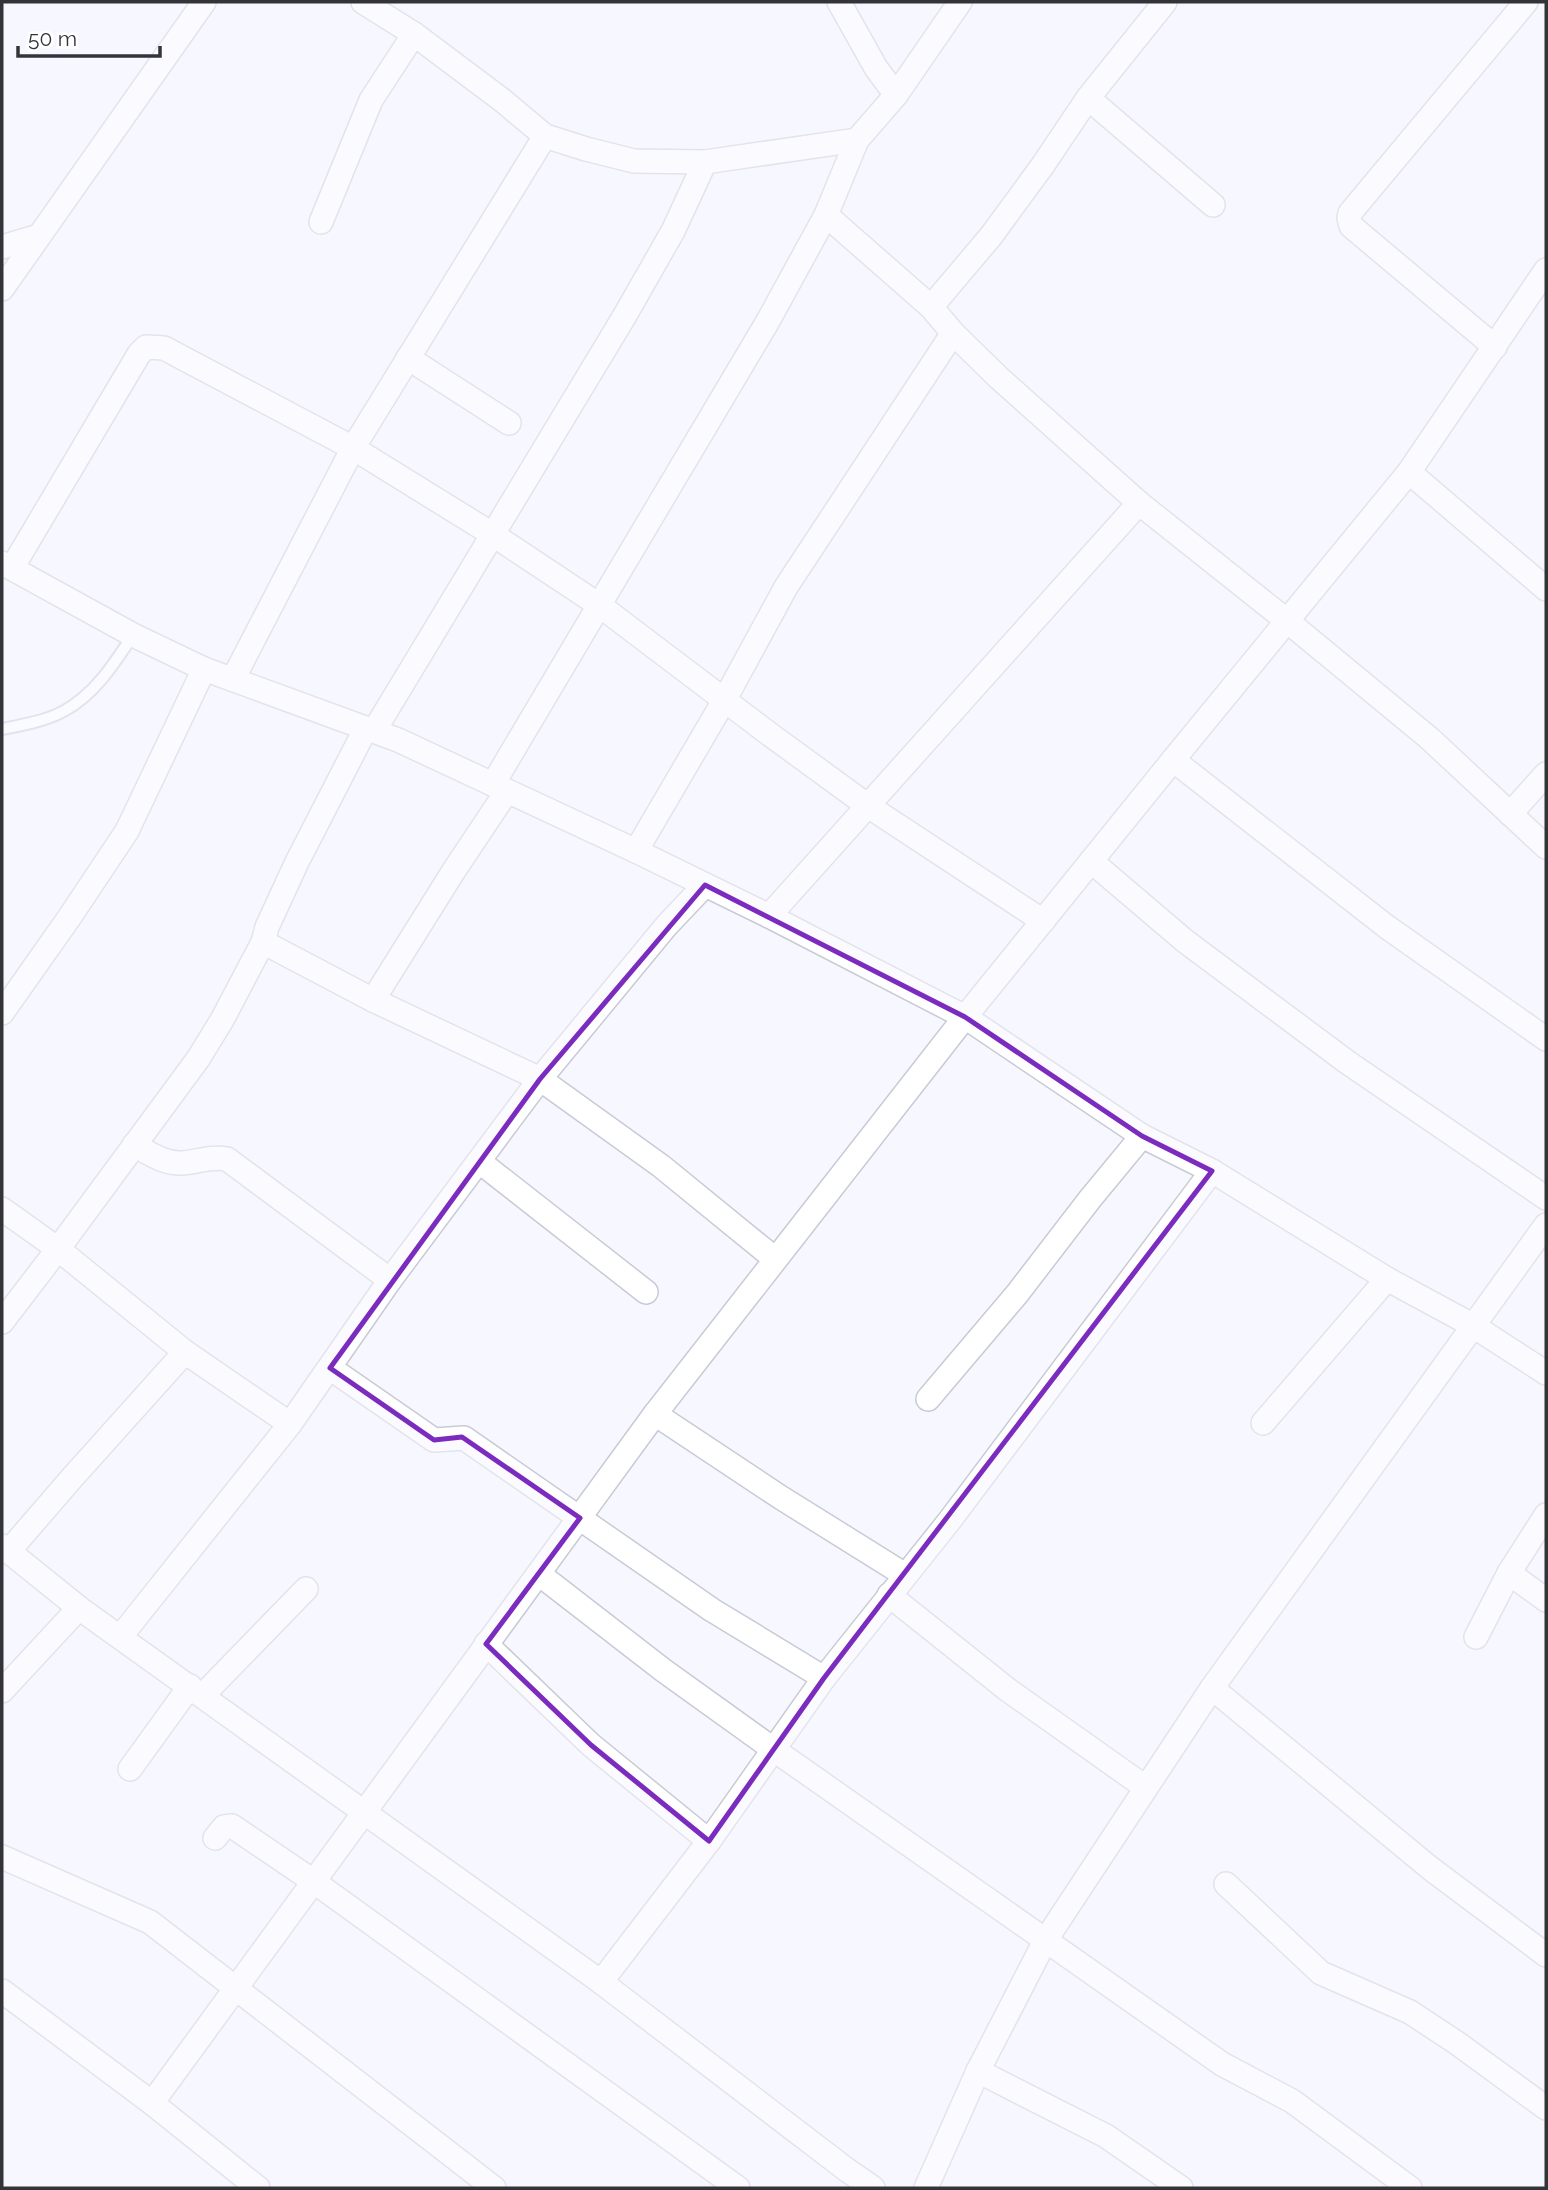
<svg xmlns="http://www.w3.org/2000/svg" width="1548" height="2190" font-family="Raleway,sans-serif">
<rect width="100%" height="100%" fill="#f7f8ff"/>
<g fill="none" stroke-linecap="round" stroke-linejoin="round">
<!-- lane casing -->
<g stroke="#c8cad5" stroke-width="14">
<path id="lane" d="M2 729C22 725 46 721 64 711 95 694 114 664 133 635"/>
</g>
<!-- street casing -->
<g stroke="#c8cad5" stroke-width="26">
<g id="street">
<polyline points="363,2 414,34 502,100 545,136 586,149 634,161 705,162 857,140"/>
<polyline points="839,2 876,68 896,95"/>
<polyline points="960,2 896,95 857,140 826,215 931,307 953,333 998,377 1139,503 1286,620 1429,738 1546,847"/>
<polyline points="1088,98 1213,205"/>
<polyline points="321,222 371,100 414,34"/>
<polyline points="2,247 39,236"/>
<polyline points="2,289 204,2"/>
<polyline points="931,307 991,236 1043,165 1088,98 1165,2"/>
<polyline points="1495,347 1351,226 1349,218 1350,213 1526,2"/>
<polyline points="408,358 509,423"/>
<polyline points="1409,472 1546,589"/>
<polyline points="2,563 133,635 204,669 398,740 636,851 769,916 965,1017 1142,1136 1212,1171 1387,1279 1472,1325 1546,1373"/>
<polyline points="12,568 139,354 146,347 164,348 353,448 492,534 599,605 768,733 868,806 1043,921"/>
<polyline points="233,679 353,448 545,136"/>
<polyline points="374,731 624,317 673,231 705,162"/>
<polyline points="1173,760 1387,927 1546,1039"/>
<polyline points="493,784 768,321 826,215"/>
<polyline points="1510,814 1546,774"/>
<polyline points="636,851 725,699 786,587 953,333"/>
<polyline points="1091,861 1185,941 1347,1062 1546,1198"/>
<polyline points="769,916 1139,503"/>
<polyline points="263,942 373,1000 540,1079 661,1166 775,1259"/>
<polyline points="373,1000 453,872 507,791"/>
<polyline points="2,1013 69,918 127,831 204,669"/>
<path d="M134 1145C149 1153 164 1164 182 1163 197 1162 211 1156 227 1159L390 1280"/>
<polyline points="480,1162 646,1292"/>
<polyline points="2,1209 58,1249 185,1352 290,1424"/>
<polyline points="2,1322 58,1249 198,1059 222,1020 263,942 267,927 297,862 366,728"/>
<polyline points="330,1368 434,1440 464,1438 712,1610 824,1678"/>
<polyline points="928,1399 1017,1294 1090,1199 1142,1136"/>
<polyline points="655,1414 780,1497 905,1575"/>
<polyline points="1263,1423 1387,1279"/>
<polyline points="2,1546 79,1608 601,1982 847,2170 873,2188"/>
<polyline points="8,1552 71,1479 185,1352"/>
<polyline points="1509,1573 1546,1600"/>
<polyline points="539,1574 663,1670 773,1749 1222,2064 1292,2101 1410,2188"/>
<polyline points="889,1595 1008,1690 1145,1787"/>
<polyline points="121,1636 290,1424 390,1280 540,1079 667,925 705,885"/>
<polyline points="1476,1637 1509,1573 1546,1515"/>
<polyline points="486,1644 591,1745 709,1841"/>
<polyline points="1212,1688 1430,1868 1546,1955"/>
<polyline points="2,1691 79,1608"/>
<polyline points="203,1695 306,1589"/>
<polyline points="130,1769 190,1686"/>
<polyline points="215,1838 224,1827 232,1826 313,1881 738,2188"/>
<polyline points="2,1857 150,1922 494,2188"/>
<polyline points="1226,1884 1321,1973 1410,2012 1457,2043 1546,2108"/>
<polyline points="601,1982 709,1841 824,1678 950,1520 1212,1171"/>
<polyline points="2,1991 152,2103 258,2188"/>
<polyline points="978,2071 1106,2136 1181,2188"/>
<polyline points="152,2103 655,1414 965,1017 1173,760 1409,472 1546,270"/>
<polyline points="926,2188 978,2071 1045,1941 1212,1688 1546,1225"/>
</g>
</g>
<!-- lane -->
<use href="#lane" stroke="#fff" stroke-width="10"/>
<!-- street -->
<use href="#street" stroke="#fff" stroke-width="23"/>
</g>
<!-- marked area -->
<path d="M0 0H1548V2190H0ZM705 885 965 1017 1142 1136 1212 1171 824 1678 709 1841 591 1745 486 1644 580 1518 462 1437 434 1440 330 1368 540 1079Z" fill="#f7f8ff" fill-opacity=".55" fill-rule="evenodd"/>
<path fill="none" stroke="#7b2cbf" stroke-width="5" stroke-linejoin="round" d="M705 885 965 1017 1142 1136 1212 1171 824 1678 709 1841 591 1745 486 1644 580 1518 462 1437 434 1440 330 1368 540 1079Z"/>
<!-- border -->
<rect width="1548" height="2190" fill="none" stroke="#333438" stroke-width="7"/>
<!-- scale -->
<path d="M18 46v10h142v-10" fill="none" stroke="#333438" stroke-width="3.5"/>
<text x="28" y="46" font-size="21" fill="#333438" stroke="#ffffff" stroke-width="5" paint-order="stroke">50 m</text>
</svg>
